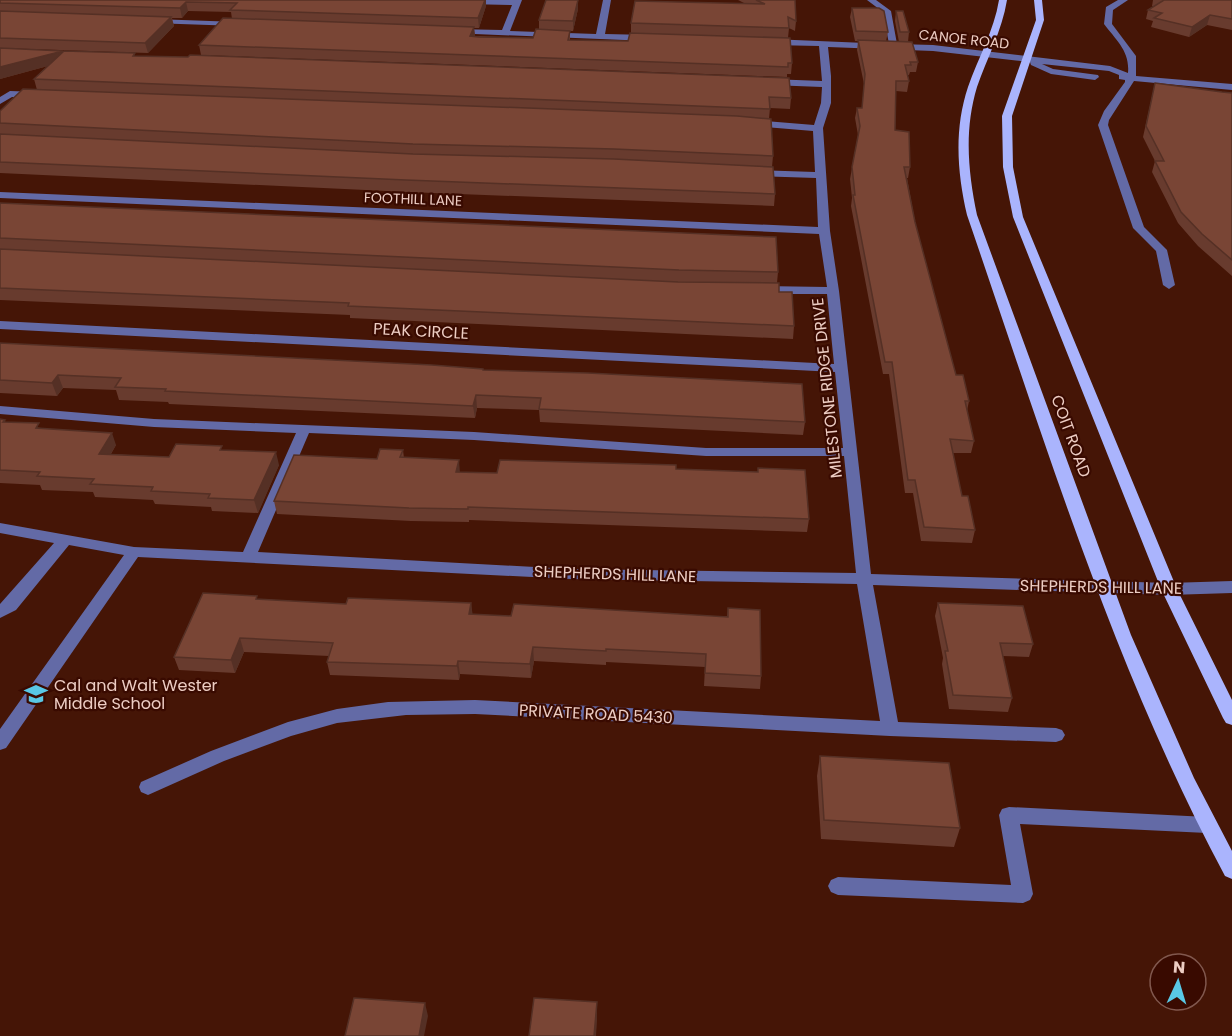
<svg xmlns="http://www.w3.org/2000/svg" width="1232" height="1036" font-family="Poppins,sans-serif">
<rect width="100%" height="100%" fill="#451506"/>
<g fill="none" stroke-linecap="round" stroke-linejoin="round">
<!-- minor -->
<g fill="#636aa6" fill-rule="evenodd">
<polygon points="464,0 522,0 510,31 596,34 603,0 611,0 605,34 649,35 653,38 649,41 451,33 451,29 454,29 502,30 512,5 466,4 462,2"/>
<path d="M867 0H876L891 11 897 44 933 45 1110 66 1128 73C1130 51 1116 40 1104 24L1106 7 1118 0H1128L1113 10 1112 24 1136 56V76L1232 84V90L1134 81 1109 120 1108 125 1144 227 1167 250 1175 285 1169 289 1163 285 1156 251 1133 228 1098 125 1104 111 1125 82V80L1119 79V75L1109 71 1042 64 1053 69 1098 75 1099 77 1095 80 1051 74 1031 65 1030 62 933 51 828 47 831 76V103L823 128 830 231 839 291 871 574 1169 583 1232 581V593L1169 595 873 585 898 722 1056 728 1062 730 1065 735 1062 740 1056 742 890 736 475 714 406 715 337 723 291 736 224 761 148 795 141 792 139 787 141 782 211 751 288 722 337 709 388 702 475 700 880 721 857 584 571 579 138 557 6 748 0 750V729L124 555 69 545 16 610 0 618V604L54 543 0 533V523L134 547 243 552 296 433 154 427 0 414V406L154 419 474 432 706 448H843L835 372 0 329V321L834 364 827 294H758L752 290 758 286 827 287 819 234 0 198V192L818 227 816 178 755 176 750 173 755 170 815 172 813 131 752 126 747 123 752 120 814 125 821 103 822 87 770 85 765 82 770 79 822 81 819 46 771 45 767 42 771 39 889 44 883 12ZM309 433 474 440 706 456H844L856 573 571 569 258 552Z"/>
<polygon points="154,19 238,22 242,24 238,26 151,23 150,21"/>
<polygon points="10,91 38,92 43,95 38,98 12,97 0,104 0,97"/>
<polygon points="1009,807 1207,817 1214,819 1217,825 1214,831 1207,833 1020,824 1033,894 1030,900 1023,903 838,895 831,892 828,886 831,880 838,877 1011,885 999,815 1002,809"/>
</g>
<!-- major -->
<g fill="#aab4fd" fill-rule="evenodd">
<path d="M999 0H1007C1002 31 987 58 977 87 964 130 968 172 977 215L1131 635 1194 778 1232 851V879L1225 876C1113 667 1044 439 967 215 957 172 954 129 968 87 978 58 994 31 999 0Z"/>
<polygon points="1034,0 1042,0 1044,20 1012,116 1013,167 1023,217 1177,589 1232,700 1232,725 1226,723 1223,718 1161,589 1013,217 1003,167 1002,116 1036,20"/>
</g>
</g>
<!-- wall -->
<g fill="#683b2e">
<polygon points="0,0 486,0 486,6 479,28 474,28 475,36 533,38 539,30 539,20 578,9 573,31 570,31 570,40 628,41 631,33 631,23 746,4 738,0 795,0 796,21 795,31 789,28 788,38 792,63 791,74 787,74 787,77 201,55 199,45 232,19 231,12 188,11 182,18 172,18 174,26 148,53 0,48"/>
<polygon points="1153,0 1232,0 1232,30 1207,25 1189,37 1151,27 1153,21 1146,19 1148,10 1154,6 1152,6"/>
<polygon points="852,8 888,32 886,41 918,62 916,72 910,72 909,75 907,75 909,81 907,92 896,91 895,130 910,167 908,178 907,178 915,222 956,375 969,401 967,411 974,441 971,453 952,453 962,496 975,530 972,543 921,541 913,493 905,493 889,374 883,374 851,206 852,198 850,179 858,135 855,118 857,108 862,108 864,84 857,50 858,41 855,41 850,17"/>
<polygon points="896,11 909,32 908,42 899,42 895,21"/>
<polygon points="0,48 136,56 791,98 790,109 770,108 769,119 773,156 772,167 775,194 774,206 408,192 0,173 0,111 37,90 34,79 48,66 0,79"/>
<polygon points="1155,83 1222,92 1232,93 1232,276 1198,246 1178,223 1152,172 1155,161 1143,137"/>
<polygon points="0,203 778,272 777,283 779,292 794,326 793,339 350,318 350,315 0,300"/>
<polygon points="0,343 483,369 483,370 805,422 803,435 540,422 539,410 477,408 475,418 169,404 168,402 119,400 116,390 63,388 57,396 0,393"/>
<polygon points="0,419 6,422 41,428 116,445 111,454 169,457 223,450 279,465 258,513 212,511 211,507 155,504 153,500 95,497 93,492 42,490 40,485 0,483"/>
<polygon points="403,450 404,458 460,472 497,473 676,469 809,519 807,532 469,520 469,522 411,521 277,514 274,501 377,459"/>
<polygon points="258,599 346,604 471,603 472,614 511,616 727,616 728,608 761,676 760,689 704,686 705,667 606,662 606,665 534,661 531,678 460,674 459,680 330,675 327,662 329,656 244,652 235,673 179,670 174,657"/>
<polygon points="938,603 1033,644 1029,657 1003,656 1012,698 1008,712 949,709 942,664 943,658 935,616"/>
<polygon points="820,756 960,828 954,847 821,839 817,776"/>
</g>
<!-- shaded-wall -->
<g fill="#553025">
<polygon points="485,0 486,0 486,6 479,28 478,18"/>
<polygon points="578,0 578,9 573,31 573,21"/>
<polygon points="186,2 188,11 182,18 180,8"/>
<polygon points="1210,15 1207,25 1189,37 1192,27"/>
<polygon points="171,17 174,26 148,53 145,43"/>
<polygon points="474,27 475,37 470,36"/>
<polygon points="63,51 66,61 0,79 0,67"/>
<polygon points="58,375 63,388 57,396 52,383"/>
<polygon points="476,395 477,408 475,418 473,406"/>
<polygon points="112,433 116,445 103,467 99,454"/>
<polygon points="276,452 279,465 258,513 254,500"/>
<polygon points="459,460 460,473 456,472"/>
<polygon points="471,603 473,617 469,614"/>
<polygon points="240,638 244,652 235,673 231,660"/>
<polygon points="533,647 534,661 531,678 530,664"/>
<polygon points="458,661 460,674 459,680 457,666"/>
<polygon points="597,1002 597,1021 596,1036 594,1036"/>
<polygon points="425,1003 428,1016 424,1036 419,1036"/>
</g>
<!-- building -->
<g fill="#794535" stroke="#553025" stroke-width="1.5">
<polygon points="0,0 485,0 478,18 230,10 237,3 186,2 180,8 0,3"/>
<polygon points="546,0 578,0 573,21 539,20"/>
<polygon points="756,0 795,0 796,21 788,17 789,28 631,23 635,1 765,4"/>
<polygon points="1164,0 1232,0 1232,19 1210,15 1192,27 1154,18 1162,13 1148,10"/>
<polygon points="852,8 879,8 884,11 888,32 856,31"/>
<polygon points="0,11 171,17 145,43 0,38"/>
<polygon points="896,11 903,11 909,32 900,32"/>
<polygon points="223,18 474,27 470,36 479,37 533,38 536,29 570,31 568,40 628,41 630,33 790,38 792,63 788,63 788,67 199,45"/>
<polygon points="858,40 912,42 918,62 910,62 911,65 905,65 909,81 896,81 895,130 909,132 910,167 904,167 915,222 956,375 963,375 969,401 965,401 974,441 950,439 962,496 968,496 975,530 924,527 915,480 908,480 892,362 885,362 853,195 855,195 852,167 860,126 857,108 862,108 865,74"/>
<polygon points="0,48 63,51 0,67"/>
<polygon points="64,51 135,53 133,56 188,57 190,55 789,78 791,98 769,97 770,109 34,79"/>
<polygon points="1155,83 1222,92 1232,93 1232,260 1202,234 1181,212 1155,161 1164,161 1146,126"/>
<polygon points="23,89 737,116 771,119 773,156 614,149 413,144 0,123 0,111"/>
<polygon points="0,134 413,154 614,159 773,167 775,194 406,180 0,162"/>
<polygon points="0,203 776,237 778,272 679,270 0,238"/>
<polygon points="0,249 678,282 779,283 779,292 792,292 794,326 348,306 349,303 0,288"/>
<polygon points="0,343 432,365 483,369 483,370 588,373 802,384 805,422 539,409 541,398 476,395 473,406 165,391 166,389 115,387 121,378 58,375 52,383 0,380"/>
<polygon points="0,419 5,420 3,422 39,423 36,428 112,433 99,454 169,457 176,444 222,446 220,450 276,452 254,500 208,498 210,494 151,491 153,487 90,484 94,479 37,476 40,472 0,470"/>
<polygon points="380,449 403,450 400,457 459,460 456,472 497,473 500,460 676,465 676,469 758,472 758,468 805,470 809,519 468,507 468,509 409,508 274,501 294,455 377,459"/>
<polygon points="203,593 257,596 256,599 346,604 348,598 471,603 469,614 511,616 514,604 728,617 728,608 760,610 761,676 705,673 706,654 606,649 606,651 533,647 530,664 458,661 457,666 327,662 333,643 240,638 231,660 174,657"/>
<polygon points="938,603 1023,606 1033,644 1000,643 1012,698 953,695 945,651 948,651"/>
<polygon points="820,756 949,763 960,828 824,820"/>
<polygon points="354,998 425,1003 419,1036 345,1036"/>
<polygon points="534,998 597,1002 594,1036 529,1036"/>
</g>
<!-- icons -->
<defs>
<g id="school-bare" transform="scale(1.8)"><path d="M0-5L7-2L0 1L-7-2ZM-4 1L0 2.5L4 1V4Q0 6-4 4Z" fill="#59c8e5" stroke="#390a00" stroke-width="2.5" paint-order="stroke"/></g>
</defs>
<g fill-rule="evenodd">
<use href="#school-bare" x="36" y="694"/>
</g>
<g text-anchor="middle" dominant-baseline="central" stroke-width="4.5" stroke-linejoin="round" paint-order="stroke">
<!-- far-street labels -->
<g font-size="14" fill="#edcdc3" stroke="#390a00">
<text transform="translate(964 39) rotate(6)">CANOE ROAD</text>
<text transform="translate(413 199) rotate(2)">FOOTHILL LANE</text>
</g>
<!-- street labels -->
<g font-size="16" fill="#edcdc3" stroke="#390a00">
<text transform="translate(421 331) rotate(3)">PEAK CIRCLE</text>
<text transform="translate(827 388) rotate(-96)">MILESTONE RIDGE DRIVE</text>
<text transform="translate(1071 436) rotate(70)">COIT ROAD</text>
<text transform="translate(615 574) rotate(2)">SHEPHERDS HILL LANE</text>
<text transform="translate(1101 587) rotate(1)">SHEPHERDS HILL LANE</text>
<text transform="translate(596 714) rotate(3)">PRIVATE ROAD 5430</text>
</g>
<!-- poi labels -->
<g font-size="16" fill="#edcdc3" stroke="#390a00" text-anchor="start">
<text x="54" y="685">Cal and Walt Wester<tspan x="54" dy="18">Middle School</tspan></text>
</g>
</g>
<!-- north arrow -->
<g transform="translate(1178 982) rotate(4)"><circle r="28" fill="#390a00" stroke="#81584e" stroke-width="1.5"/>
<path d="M0-4.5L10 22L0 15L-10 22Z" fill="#59c8e5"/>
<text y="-9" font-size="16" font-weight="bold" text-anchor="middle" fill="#edcdc3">N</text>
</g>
</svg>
